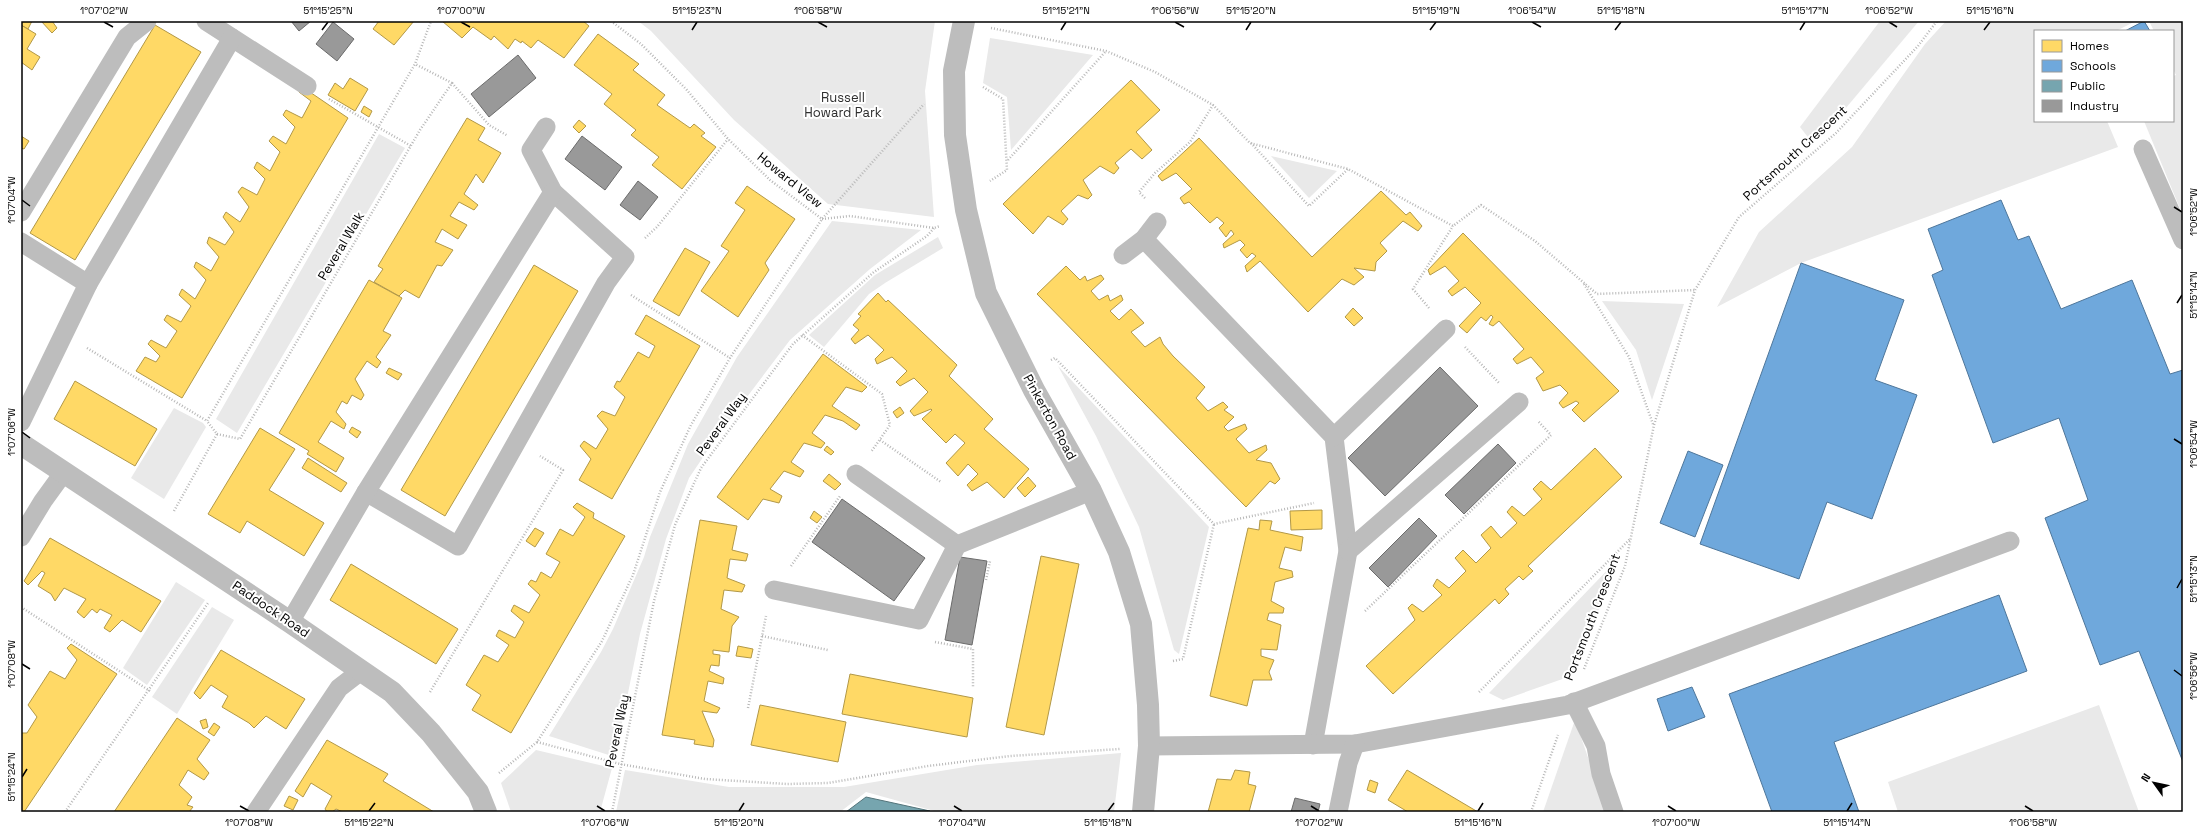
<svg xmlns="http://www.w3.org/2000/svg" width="2204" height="833" font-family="'Space Grotesk',sans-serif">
<rect width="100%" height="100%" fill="#fff"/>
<!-- green -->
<g fill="#e9e9e9">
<polygon points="638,21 935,21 925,91 934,217 828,204 734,120 651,31"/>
<polygon points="1880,21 1919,21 1840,115 1811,141 1800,127"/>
<polygon points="1946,21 2136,21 2116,31 2035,31 2035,121 2107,121 2118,147 1801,263 1717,307 1759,232 1852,147 1925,44"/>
<polygon points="2149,21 2183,21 2183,216 2144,121 2173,121 2173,76 2176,75 2173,69 2173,31 2154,31"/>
<polygon points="990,38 1093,55 1011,150 1007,97 983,83"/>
<polygon points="379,134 405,148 237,433 216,419"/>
<polygon points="1271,156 1337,171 1309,198"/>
<polygon points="832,221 921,230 870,269 790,340 716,438 689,478 666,539 640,634 615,757 549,736 601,652 613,629 644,557 650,537 688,444 737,357"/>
<polygon points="938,237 943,248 885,283 869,294 824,347 809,335 875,275"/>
<polygon points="1602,301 1684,304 1652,400 1636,350"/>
<polygon points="1058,366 1209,527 1179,654 1174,650 1139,527 1096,436"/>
<polygon points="174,408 203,423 206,427 164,499 131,478"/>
<polygon points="1618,559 1614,573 1571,676 1503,700 1489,693"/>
<polygon points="176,582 205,600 147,685 123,668"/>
<polygon points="212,607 234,620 177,714 152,697"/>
<polygon points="2099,705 2139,812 1898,812 1888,782"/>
<polygon points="1575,720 1607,812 1543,812"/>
<polygon points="536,750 612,768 600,812 511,812 501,783"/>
<polygon points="1121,753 1114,812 938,812 866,792 840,812 616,812 625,770 729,787 844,787 977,765"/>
</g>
<!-- homes -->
<g fill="#ffd966" stroke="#b29847">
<polygon points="21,21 32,21 28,29 21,25"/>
<polygon points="41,21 52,21 57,28 52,33"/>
<polygon points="379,21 414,21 394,45 373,29"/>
<polygon points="442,21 583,21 589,26 564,58 538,40 531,48 522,41 521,43 515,39 508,49 494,36 491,40 473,27 462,38"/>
<polygon points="21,25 36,34 27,49 40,57 32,70 21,62"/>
<polygon points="155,25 201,52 75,260 30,233"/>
<polygon points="598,34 639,64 633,70 665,95 657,105 690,128 694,124 705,133 701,136 716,147 682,189 652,165 659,157 631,135 636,130 604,104 612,94 574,65"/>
<polygon points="350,78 368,89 355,111 328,95 335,83 343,89"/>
<polygon points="1131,80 1160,110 1136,132 1152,150 1142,159 1131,149 1115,163 1119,168 1114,174 1100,166 1083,180 1092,195 1088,199 1078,195 1061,211 1068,219 1063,225 1048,216 1033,234 1003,204"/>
<polygon points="301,86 348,118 182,398 136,371 145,357 156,362 160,356 148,344 151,340 166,348 177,331 164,320 167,315 181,322 191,306 179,295 182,289 195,299 206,280 194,267 196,262 211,271 219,257 207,243 209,237 225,245 234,232 223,217 226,212 240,222 249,207 238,192 242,187 257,195 265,179 254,168 257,162 270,171 280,152 269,141 273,136 286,144 295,127 283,115 286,110 302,118 311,101 299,92"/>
<polygon points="364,106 372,111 369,117 361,112"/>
<polygon points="467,118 485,128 478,140 501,153 483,183 476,174 464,194 478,205 474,210 459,202 450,216 467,225 458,239 442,229 435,242 453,250 442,266 437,265 419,298 405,290 399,296 374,282 383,269 378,266"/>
<polygon points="579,120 586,126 579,133 573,127"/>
<polygon points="21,136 29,141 24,149 21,148"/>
<polygon points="1199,138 1312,257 1381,191 1406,215 1410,212 1422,226 1418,231 1403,221 1380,243 1387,251 1376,262 1375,271 1354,268 1364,277 1354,285 1342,279 1308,312 1260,261 1247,272 1245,266 1256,256 1252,253 1247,258 1240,250 1245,245 1240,240 1224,248 1223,244 1234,234 1231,230 1226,237 1219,228 1224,223 1217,217 1210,223 1189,202 1184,204 1180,198 1192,189 1176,173 1162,181 1158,176"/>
<polygon points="747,186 795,219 765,263 769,270 738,317 701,291 729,251 721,246 745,210 735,203"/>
<polygon points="1463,233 1619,391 1584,422 1572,410 1579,403 1576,401 1563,408 1559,403 1568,393 1560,385 1543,391 1536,378 1544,372 1531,357 1517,364 1513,359 1524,349 1499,321 1493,326 1489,324 1493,317 1491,315 1486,321 1481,317 1467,333 1459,326 1481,303 1465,287 1452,296 1448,291 1459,281 1445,266 1430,275 1428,270"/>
<polygon points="685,248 710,262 679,316 653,301"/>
<polygon points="534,265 578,291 445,516 401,490"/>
<polygon points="1066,266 1080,280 1085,276 1087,281 1101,275 1104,279 1091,291 1099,300 1108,295 1110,301 1121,295 1123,300 1110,311 1119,320 1131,309 1144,323 1131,332 1145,347 1160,337 1163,344 1173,356 1205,387 1196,398 1208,411 1223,402 1228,407 1224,410 1234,417 1224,427 1228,431 1245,424 1247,429 1236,439 1249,453 1266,445 1267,450 1256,460 1271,463 1280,479 1275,484 1270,481 1246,507 1037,294"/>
<polygon points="369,280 402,298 383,331 391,335 376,357 381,362 377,368 367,361 355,379 364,395 361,400 352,395 347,404 342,401 336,412 346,424 344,429 331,421 318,442 344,458 336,472 307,454 309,451 279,433"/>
<polygon points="878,293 886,302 888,300 957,365 949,376 993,419 984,429 1029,469 1004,498 987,482 972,491 967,485 978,474 968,464 958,476 946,463 965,443 955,434 946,443 922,419 932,410 931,409 914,416 910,411 928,392 914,378 900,386 896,382 907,371 892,357 877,364 875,359 884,350 868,335 855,344 851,339 859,330 853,325 861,316 858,314"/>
<polygon points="1353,308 1363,318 1354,326 1345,317"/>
<polygon points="646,315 700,346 612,499 579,480 591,459 580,446 584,441 596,449 608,429 597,416 602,411 615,416 625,397 614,387 617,381 620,382 638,352 649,358 655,346 635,334"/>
<polygon points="823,354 867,387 862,392 846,387 832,406 860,425 856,430 843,421 825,415 812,433 825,443 821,448 804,443 791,462 804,471 800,477 784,471 770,489 782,496 779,503 763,499 748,520 717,497"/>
<polygon points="389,368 402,374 398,380 386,373"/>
<polygon points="75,381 157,429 135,466 54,419"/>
<polygon points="900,407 904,413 897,418 893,412"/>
<polygon points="352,427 361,432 357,438 349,432"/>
<polygon points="260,428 295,449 269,490 324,523 304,556 247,521 240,533 208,514"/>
<polygon points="827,446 834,452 831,455 824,450"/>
<polygon points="1595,448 1622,477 1528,566 1533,571 1523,580 1519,576 1505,589 1509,594 1499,604 1495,599 1393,694 1366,666 1415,620 1408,608 1412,604 1423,612 1442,595 1433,586 1437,579 1449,588 1466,571 1455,558 1463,550 1476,563 1491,548 1481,535 1491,526 1501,538 1517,523 1507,512 1512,506 1524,516 1542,499 1533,489 1541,481 1551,490"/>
<polygon points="308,458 347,483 341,492 302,468"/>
<polygon points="829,474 841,484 835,490 823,481"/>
<polygon points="1028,477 1036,486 1025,497 1017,488"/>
<polygon points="577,503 594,513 593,518 625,536 511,733 472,710 481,695 466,685 484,655 498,662 509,645 496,636 499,630 515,638 524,622 511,611 514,605 529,613 540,595 528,584 531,580 536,582 541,572 551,578 560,562 546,554 560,529 573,536 585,517 573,507"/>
<polygon points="1322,510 1322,529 1291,530 1290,511"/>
<polygon points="814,511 822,517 817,523 810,518"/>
<polygon points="700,520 737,526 732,550 748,554 746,561 730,559 727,578 745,585 742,592 724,590 721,609 739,617 732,626 729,652 713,650 713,654 720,655 719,666 711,665 709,671 724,678 723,684 708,681 704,701 720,708 717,713 702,711 714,740 713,747 694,744 695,740 662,735"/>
<polygon points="1260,520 1272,521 1270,530 1303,537 1301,551 1285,547 1279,568 1292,571 1293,577 1275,582 1271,601 1284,608 1283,613 1269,613 1267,620 1281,625 1277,650 1261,649 1261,656 1274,660 1269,672 1272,680 1253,680 1247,706 1210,696 1248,528 1259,530"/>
<polygon points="535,528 544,533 535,547 526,541"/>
<polygon points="50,538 161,601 141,632 122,620 110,632 104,628 112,615 100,609 97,613 92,609 84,618 77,612 86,599 64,588 55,601 51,594 38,586 45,573 42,571 28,585 24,581"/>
<polygon points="1041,556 1079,564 1044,735 1006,727"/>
<polygon points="351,564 458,629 436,664 330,600"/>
<polygon points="71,644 117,674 24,812 21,812 21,733 27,733 37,717 28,705 50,671 65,679 77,660 67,648"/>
<polygon points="738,646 753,649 751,658 736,656"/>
<polygon points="221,650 305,699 286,729 266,716 254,728 249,723 222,707 228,696 211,685 200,699 194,693"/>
<polygon points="850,674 973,698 967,737 842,714"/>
<polygon points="760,705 846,722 838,762 751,745"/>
<polygon points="177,718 210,740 197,759 209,773 204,780 188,770 179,785 192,797 187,805 193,807 189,812 114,812"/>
<polygon points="206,719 208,727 203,729 200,721"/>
<polygon points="214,723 220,727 214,736 208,732"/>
<polygon points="327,740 388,774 383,781 434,812 343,812 336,809 332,812 327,812 325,809 332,796 311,783 303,797 295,791"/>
<polygon points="1235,770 1250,772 1248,784 1256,786 1249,812 1208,812 1217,779 1231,780"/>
<polygon points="1407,770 1478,812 1408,812 1388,800"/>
<polygon points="1370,780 1378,783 1375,793 1367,790"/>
<polygon points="289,796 298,800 293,810 284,806"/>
</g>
<!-- schools -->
<g fill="#6fa8dc" stroke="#4e769a">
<polygon points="2144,21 2150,31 2125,31"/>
<polygon points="2001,200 2018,240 2029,236 2061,309 2132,280 2170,374 2183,370 2183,762 2139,651 2100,665 2045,518 2088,500 2059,418 1993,443 1932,275 1943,270 1928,229"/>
<polygon points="1801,263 1904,300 1875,380 1917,395 1872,519 1827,502 1799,579 1700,544"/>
<polygon points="1688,451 1723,465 1695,537 1660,523"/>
<polygon points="1999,595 2027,671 1834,742 1859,812 1772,812 1729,694"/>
<polygon points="1692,687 1705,717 1668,731 1657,699"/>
</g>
<!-- public -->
<polygon fill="#76a5af" stroke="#53747a" points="866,797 930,811 930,812 846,812"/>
<!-- industry -->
<g fill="#999" stroke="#6b6b6b">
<polygon points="291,21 311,21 299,31"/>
<polygon points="333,22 354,39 337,61 316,44"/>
<polygon points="518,55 536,78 489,117 471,94"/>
<polygon points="582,136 622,167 605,190 565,159"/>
<polygon points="638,181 658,197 640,220 620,205"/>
<polygon points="1440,367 1478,406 1385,496 1348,458"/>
<polygon points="1498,444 1516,463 1464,514 1445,495"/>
<polygon points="842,499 925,558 894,601 812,542"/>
<polygon points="1419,518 1437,536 1388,587 1369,568"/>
<polygon points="960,557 987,561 972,645 945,640"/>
<polygon points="1295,798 1320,804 1318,812 1291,812"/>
</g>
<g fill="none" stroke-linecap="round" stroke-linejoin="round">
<!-- path -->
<g stroke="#b8b8b8" stroke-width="2.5" stroke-dasharray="1 2" stroke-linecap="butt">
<polyline points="611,21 641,44 686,89 728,139 770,180 822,219"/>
<polyline points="991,28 1106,51 1155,72 1213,105 1250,143 1348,169 1453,226 1481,205 1535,241 1597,294 1695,290"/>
<polyline points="452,83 489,125 508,136"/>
<polyline points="983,87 1003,99 1007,170 990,181"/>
<polyline points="329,99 411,146"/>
<polyline points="1251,143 1309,206 1348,169"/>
<polyline points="1008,160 1106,51"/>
<polyline points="1145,198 1139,192 1155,173 1190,142 1213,105"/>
<polyline points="822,219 850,216 934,228 940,226"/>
<polyline points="645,238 657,227 728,139"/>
<polyline points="1584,284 1629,357 1653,424"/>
<polyline points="631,295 730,358"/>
<polyline points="1429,308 1413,289 1453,226"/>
<polyline points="802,335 882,394 890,425 871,452"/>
<polyline points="1465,347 1500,384"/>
<polyline points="87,348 207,421"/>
<polyline points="1051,360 1055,358 1214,524 1314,503"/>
<polyline points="217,434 240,439 420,130 452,83 415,64"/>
<polyline points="880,440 941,482"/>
<polyline points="174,511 217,434 207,421 415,64 431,21"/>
<polyline points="791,566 840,496"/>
<polyline points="986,580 990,561"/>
<polyline points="21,607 150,691"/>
<polyline points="1365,611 1551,435 1538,421"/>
<polyline points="762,636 828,650"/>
<polyline points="935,642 973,649 973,688"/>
<polyline points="1173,661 1183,659 1214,524"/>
<polyline points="1584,669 1625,566 1654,425 1695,290 1739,217 1836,133 1918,46 1937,21"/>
<polyline points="430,692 563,470 540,456"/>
<polyline points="1479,692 1630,539"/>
<polyline points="748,708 766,616"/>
<polyline points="537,742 620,764 705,779 787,784 828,783 928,766 1010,756 1120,749"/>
<polyline points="499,773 537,742 602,641 633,575 660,492 691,425 730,358 822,219 924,104"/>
<polyline points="65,812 208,603"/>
<polyline points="612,812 654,601 675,525 701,468 793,344 874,272 927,236 934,228"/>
<polyline points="1531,812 1558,735"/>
</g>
<!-- lane -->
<g stroke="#bdbdbd" stroke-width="19">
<polyline points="206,21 307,86"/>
<polyline points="2143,149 2183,240"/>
<polyline points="21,212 127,37 147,21"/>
<polyline points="1144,239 1334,437 1348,551 1313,745"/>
<polyline points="21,242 88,284"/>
<polyline points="1123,255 1144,239 1157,222"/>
<polyline points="21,422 88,284 232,38"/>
<polyline points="1334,437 1446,329"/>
<polyline points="856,474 957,545"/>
<polyline points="366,492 458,546 606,283 625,257 553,192 531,150 546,127"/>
<polyline points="21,537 43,501 64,472"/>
<polyline points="1348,551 1519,402"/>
<polyline points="774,590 919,620 957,545 1091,491"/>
<polyline points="290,622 366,492 553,192"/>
<polyline points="1574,702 1596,746 1601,774 1614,812"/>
<polyline points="1149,746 1355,744 1568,705 2010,541"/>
<polyline points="256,812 339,688 361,671"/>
<polyline points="1338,812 1348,763 1355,744"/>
</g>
<!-- street -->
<g stroke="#bdbdbd" stroke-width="22">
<polyline points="964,21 954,71 955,135 966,210 986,293 1034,390 1091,491 1119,552 1141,624 1148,705 1149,746 1143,812"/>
<polyline points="21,444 290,622 392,692 431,733 478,792 486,812"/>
</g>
</g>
<!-- ticks -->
<path fill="none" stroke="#000" stroke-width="1.5" d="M104 22 113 27M461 22 470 27M818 22 827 27M1175 22 1184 27M1532 22 1541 27M1889 22 1897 27M322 30 328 22M692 30 697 22M1061 30 1066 22M1246 30 1251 22M1430 30 1436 22M1615 30 1621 22M1800 30 1805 22M1984 30 1990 22M22 200 30 206M2174 207 2182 212M2177 303 2182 295M22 432 30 438M2174 439 2182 444M2177 588 2182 579M22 664 30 669M2174 670 2182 676M22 777 27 769M240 806 249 811M597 806 605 811M954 806 962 811M1311 806 1319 811M1668 806 1676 811M2025 806 2033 811M369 811 375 803M739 811 744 803M1108 811 1114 803M1478 811 1483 803M1847 811 1852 803"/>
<g text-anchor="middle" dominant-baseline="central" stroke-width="4" stroke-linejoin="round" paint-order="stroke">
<!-- park labels -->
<g font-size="13" fill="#2e2e2e" stroke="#fff">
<text x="843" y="97">Russell<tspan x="843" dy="15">Howard Park</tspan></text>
</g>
<!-- street labels -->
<g font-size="13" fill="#000" stroke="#fff">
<text transform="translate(1795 153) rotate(-42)">Portsmouth Crescent</text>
<text transform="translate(790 180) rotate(39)">Howard View</text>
<text transform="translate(341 246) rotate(-59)">Peveral Walk</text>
<text transform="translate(1050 417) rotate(61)">Pinkerton Road</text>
<text transform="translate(721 424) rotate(-54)">Peveral Way</text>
<text transform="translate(271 609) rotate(34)">Paddock Road</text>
<text transform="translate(1592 617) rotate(-69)">Portsmouth Crescent</text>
<text transform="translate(617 731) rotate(-78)">Peveral Way</text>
</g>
</g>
<!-- border -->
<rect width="2204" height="833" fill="none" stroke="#ffffff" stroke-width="44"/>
<!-- legend -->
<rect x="2034" y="30" width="140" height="92" fill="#ffffff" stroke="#999999"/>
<rect x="2042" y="40" width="20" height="12" fill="#ffd966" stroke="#999999"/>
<text x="2070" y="50" font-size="12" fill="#000000">Homes</text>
<rect x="2042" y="60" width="20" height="12" fill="#6fa8dc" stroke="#999999"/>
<text x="2070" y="70" font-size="12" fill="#000000">Schools</text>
<rect x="2042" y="80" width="20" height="12" fill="#76a5af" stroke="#999999"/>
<text x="2070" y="90" font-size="12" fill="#000000">Public</text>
<rect x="2042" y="100" width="20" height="12" fill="#999999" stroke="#999999"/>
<text x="2070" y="110" font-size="12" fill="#000000">Industry</text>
<!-- north arrow -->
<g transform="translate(2154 783) rotate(303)" stroke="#ffffff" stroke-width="3" paint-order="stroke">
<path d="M0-3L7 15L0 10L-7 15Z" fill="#000000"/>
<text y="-6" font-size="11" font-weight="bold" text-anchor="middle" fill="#000000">N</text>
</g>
<rect x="22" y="22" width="2160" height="789" fill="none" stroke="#000" stroke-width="1.5"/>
<g font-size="10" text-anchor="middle" fill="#000">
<text x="104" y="14">1°07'02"W</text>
<text x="328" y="14">51°15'25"N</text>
<text x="461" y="14">1°07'00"W</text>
<text x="697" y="14">51°15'23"N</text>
<text x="818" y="14">1°06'58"W</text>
<text x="1066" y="14">51°15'21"N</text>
<text x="1175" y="14">1°06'56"W</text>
<text x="1251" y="14">51°15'20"N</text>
<text x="1436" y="14">51°15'19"N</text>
<text x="1532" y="14">1°06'54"W</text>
<text x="1621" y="14">51°15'18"N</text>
<text x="1805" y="14">51°15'17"N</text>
<text x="1889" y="14">1°06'52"W</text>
<text x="1990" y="14">51°15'16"N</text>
<text transform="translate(11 200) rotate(-90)" y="4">1°07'04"W</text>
<text transform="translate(2193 212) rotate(-90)" y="4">1°06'52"W</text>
<text transform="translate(2193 295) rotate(-90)" y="4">51°15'14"N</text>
<text transform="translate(11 432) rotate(-90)" y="4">1°07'06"W</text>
<text transform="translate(2193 444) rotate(-90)" y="4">1°06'54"W</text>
<text transform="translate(2193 579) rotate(-90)" y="4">51°15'13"N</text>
<text transform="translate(11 664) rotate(-90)" y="4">1°07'08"W</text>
<text transform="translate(2193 676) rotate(-90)" y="4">1°06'56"W</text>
<text transform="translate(11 777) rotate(-90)" y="4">51°15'24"N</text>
<text x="249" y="826">1°07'08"W</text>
<text x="369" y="826">51°15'22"N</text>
<text x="605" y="826">1°07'06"W</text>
<text x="739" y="826">51°15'20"N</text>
<text x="962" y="826">1°07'04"W</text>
<text x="1108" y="826">51°15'18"N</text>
<text x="1319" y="826">1°07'02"W</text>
<text x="1478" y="826">51°15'16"N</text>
<text x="1676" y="826">1°07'00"W</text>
<text x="1847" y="826">51°15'14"N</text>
<text x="2033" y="826">1°06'58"W</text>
</g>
</svg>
